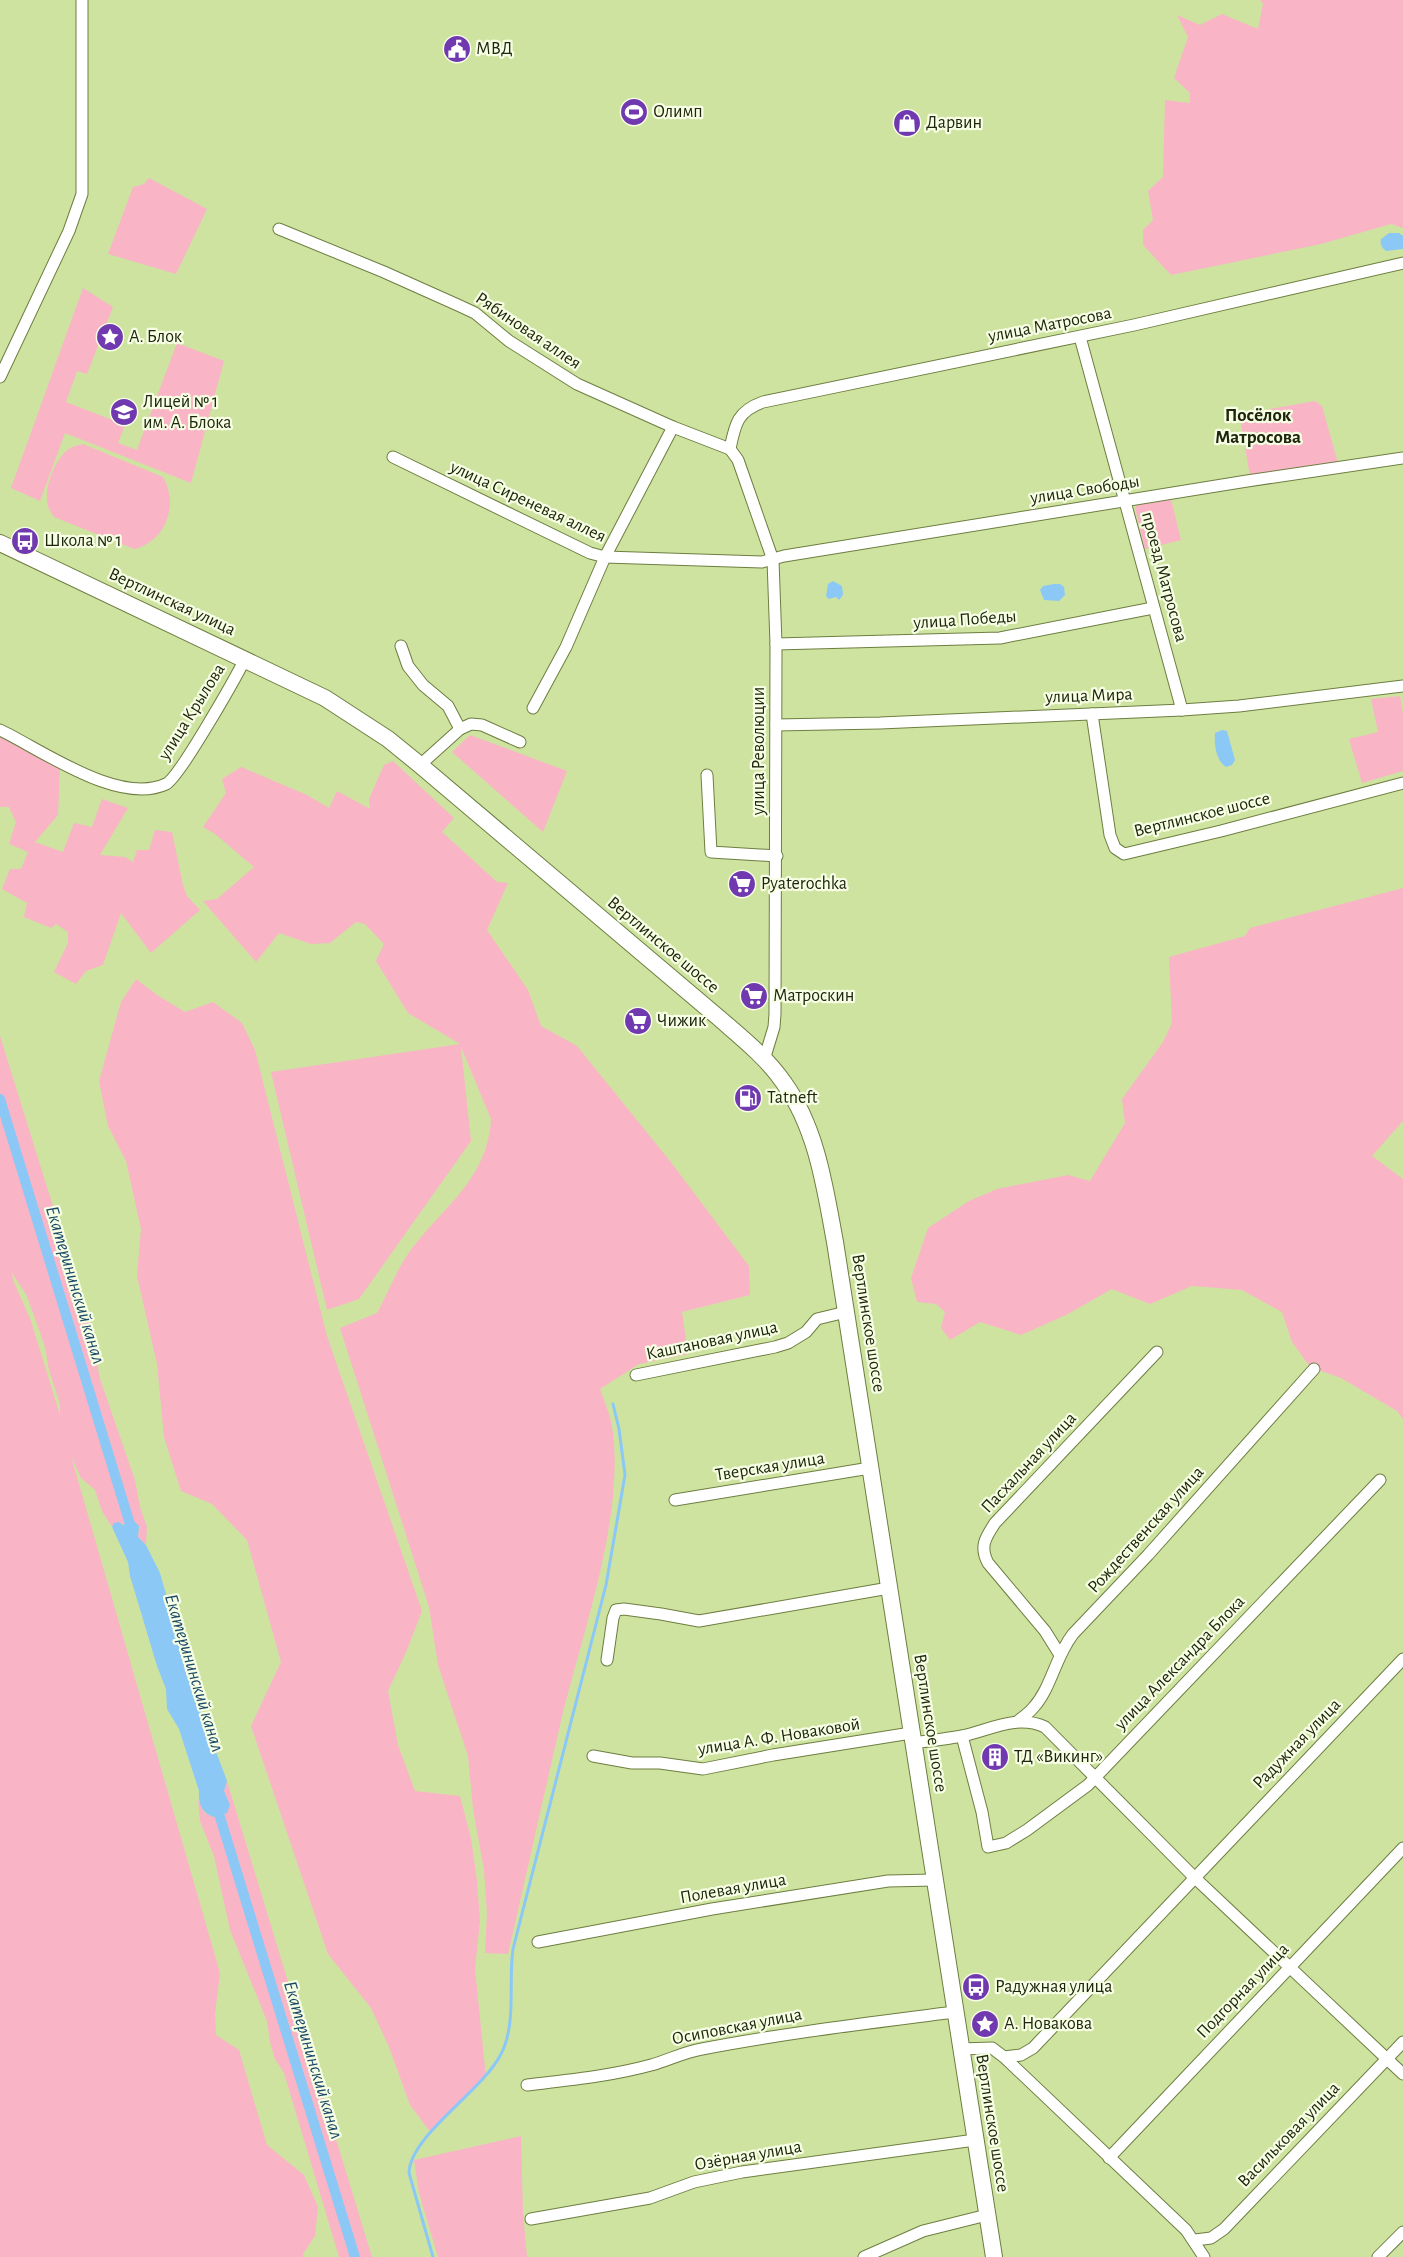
<svg xmlns="http://www.w3.org/2000/svg" width="1403" height="2257" font-family="'Alegreya Sans',sans-serif">
<rect width="100%" height="100%" fill="#cfe3a1"/>
<!-- green -->
<g fill="#f9b4c6" fill-rule="evenodd">
<polygon points="1260,0 1403,0 1403,228 1391,224 1321,244 1171,275 1143,245 1143,230 1153,220 1148,191 1163,177 1165,100 1190,103 1190,93 1174,78 1188,37 1177,15 1200,25 1222,14 1258,29 1263,4"/>
<polygon points="149,178 207,209 176,274 108,254 133,187 144,184"/>
<polygon points="83,288 113,307 87,374 77,371 66,402 125,425 118,443 137,450 177,343 224,361 191,483 65,433 40,501 11,488"/>
<polygon points="1315,401 1322,406 1338,463 1250,476 1240,418 1242,414"/>
<path d="M83 444 163 477C179 504 166 542 134 549L54 517C52 514 49 510 48 506 43 489 55 456 72 447 75 446 80 445 83 444Z"/>
<polygon points="1171,499 1181,540 1145,549 1135,508 1137,505"/>
<polygon points="1400,696 1403,714 1403,771 1362,783 1349,739 1378,732 1371,699"/>
<polygon points="0,734 60,768 58,815 35,842 63,852 74,823 92,827 102,799 128,808 100,855 125,857 133,862 137,850 149,850 155,830 172,832 183,885 187,896 200,910 151,953 121,913 103,965 86,971 76,984 54,972 68,943 68,932 56,924 51,928 24,917 27,903 2,889 10,869 21,869 28,852 9,844 16,822 9,807 0,807"/>
<polygon points="470,735 567,771 543,832 452,752"/>
<path d="M393 761 454 818 442 832 497 882 508 883 487 930 528 990 541 1026 577 1046 670 1161 749 1266 750 1295 682 1312 688 1354 639 1364 600 1389C604 1400 608 1410 611 1421 628 1509 582 1634 561 1721 543 1799 526 1876 508 1954L485 1953 487 1913 484 1870 473 1809 468 1756 438 1665 429 1607 340 1328 377 1313C388 1293 397 1269 410 1251 443 1207 488 1179 491 1119L461 1047 471 1141 359 1299 327 1310 271 1072 460 1044 408 1013 376 961 384 944 365 924 356 922 330 943 311 944 279 933 256 962 203 901 217 899 254 867 215 834 203 827 226 793 222 779 241 767 307 795 329 808 337 791 370 809 369 799 384 765Z"/>
<polygon points="1403,888 1403,1121 1372,1156 1403,1179 1403,1419 1397,1411 1341,1378 1310,1367 1292,1342 1282,1312 1242,1290 1192,1286 1150,1304 1112,1289 1066,1315 1021,1335 980,1322 950,1340 941,1328 945,1312 936,1304 917,1302 911,1278 928,1228 969,1201 997,1189 1068,1175 1090,1181 1125,1123 1122,1099 1163,1042 1172,1023 1169,957 1245,936 1250,928"/>
<polygon points="136,979 157,995 185,1012 213,1002 242,1023 255,1050 327,1336 422,1611 407,1650 388,1691 398,1745 415,1791 460,1796 471,1838 477,1881 480,1921 475,1969 486,2077 431,2133 410,2105 389,2047 371,2008 328,1954 251,1726 281,1662 247,1540 212,1504 181,1491 164,1437 157,1364 137,1276 141,1229 126,1161 108,1126 99,1081 121,1002"/>
<path d="M0 1036 89 1322 100 1379 135 1480 140 1507 147 1527 146 1545 138 1537 139 1526 115 1523 112 1527 102 1511 95 1490 81 1478 71 1456 220 1973 215 2014 216 2035 239 2050 267 2145 304 2175 318 2207 315 2236 303 2254 304 2257H0ZM12 1273 27 1296 45 1347 49 1370 60 1404V1415L31 1321 13 1280Z"/>
<polygon points="227,1781 372,2257 339,2257 284,2073 275,2059 270,2042 267,2021 230,1930 214,1856 200,1821 198,1800 205,1813 213,1817 227,1813 224,1791"/>
<polygon points="521,2136 523,2213 527,2257 438,2257 419,2193 414,2160"/>
</g>
<!-- water -->
<g fill="#8bc8f5">
<path d="M1389 233H1399L1403 236V249L1386 251C1381 247 1380 244 1381 239Z"/>
<polygon points="833,581 842,586 843,595 839,600 836,597 829,599 826,596 828,584"/>
<polygon points="1054,584 1060,584 1064,587 1065,595 1059,601 1044,600 1040,590 1043,586"/>
<path d="M1222 730 1227 731 1235 760 1232 765 1226 767C1216 761 1214 744 1215 733Z"/>
<path d="M132 1519 139 1526 138 1537 146 1545 160 1573 169 1605 178 1627 189 1672 193 1681 199 1706 227 1781 224 1791 230 1805 227 1813 213 1817C202 1812 198 1804 199 1791L179 1729 167 1709 166 1689 157 1666 130 1576 128 1562 112 1527 114 1523 119 1522 123 1525Z"/>
</g>
<g fill="none" stroke-linecap="round" stroke-linejoin="round">
<!-- stream -->
<path stroke="#8bc8f5" stroke-width="3" d="M433 2257 409 2173C410 2135 482 2092 501 2054 517 2023 508 1982 513 1949L606 1585 625 1475 619 1429 613 1404"/>
<!-- canal -->
<g stroke="#8bc8f5" stroke-width="10">
<polyline points="0,1099 133,1534"/>
<polyline points="216,1804 355,2257"/>
</g>
<!-- minor casing -->
<g stroke="#6d7e40" stroke-width="13">
<g id="minor">
<polyline points="279,229 384,272 460,306 475,313 509,341 577,384 673,427 730,449"/>
<polyline points="1080,337 1182,710"/>
<polyline points="0,377 69,231 82,194 82,0"/>
<path d="M730 449C735 423 738 411 763 402L1134 325 1403 263"/>
<polyline points="730,449 738,460 773,560 776,644 775,1014 774,1027 764,1060"/>
<polyline points="393,457 590,553 605,557 762,562 784,556 1247,481 1403,458"/>
<polyline points="776,644 1000,638 1153,608"/>
<polyline points="401,646 408,666 423,685 448,706 460,729 471,724 482,725 520,742"/>
<polyline points="533,708 566,647 605,557 673,427"/>
<polyline points="1092,714 1110,835 1115,848 1124,854 1221,831 1403,783"/>
<polyline points="776,725 880,723 1182,710 1239,706 1403,686"/>
<path d="M0 730C42 750 119 806 166 784 179 778 236 677 245 659"/>
<polyline points="420,765 460,729"/>
<polyline points="707,775 711,852 777,856"/>
<polyline points="636,1375 775,1347 788,1343 806,1332 817,1319 846,1312"/>
<polyline points="675,1500 870,1468"/>
<path d="M1060 1655 1045 1631 988 1563C979 1546 986 1537 995 1523L1157 1352"/>
<polyline points="607,1660 613,1618 616,1610 624,1609 661,1614 699,1621 889,1588"/>
<path d="M1018 1721C1023 1717 1029 1713 1033 1708 1052 1687 1055 1657 1073 1634L1148 1555 1314 1369"/>
<polyline points="962,1736 982,1812 988,1847 1006,1843 1027,1830 1088,1785 1380,1480"/>
<path d="M912 1743C929 1741 946 1739 962 1736 990 1730 1017 1714 1045 1727L1194 1877 1403 2074"/>
<polyline points="593,1756 632,1763 660,1763 703,1769 773,1755 911,1733"/>
<polyline points="538,1942 712,1909 888,1881 934,1880"/>
<polyline points="960,2049 992,2048 1004,2057 1186,2230 1204,2257"/>
<polyline points="1004,2057 1021,2055 1033,2048 1403,1659"/>
<path d="M527 2085C569 2080 611 2076 651 2065 669 2060 684 2052 702 2049 785 2033 870 2023 954 2012"/>
<polyline points="1109,2158 1403,1848"/>
<polyline points="531,2219 650,2198 694,2182 742,2172 975,2140"/>
<polyline points="1195,2240 1211,2238 1224,2229 1403,2042"/>
<polyline points="864,2257 923,2231 987,2215"/>
<polyline points="1378,2257 1403,2232"/>
</g>
</g>
<!-- secondary casing -->
<g stroke="#6d7e40" stroke-width="18">
<path id="secondary" d="M0 543 325 698 388 739 420 765 719 1018C742 1038 767 1058 784 1083 817 1129 825 1188 835 1242L994 2257"/>
</g>
<!-- minor -->
<use href="#minor" stroke="#fff" stroke-width="11"/>
<!-- secondary -->
<use href="#secondary" stroke="#fff" stroke-width="16"/>
</g>
<!-- icons -->
<defs>
<g id="civic-disc" transform="scale(1.4375)"><circle r="9.5" fill="#7139b0" stroke="#f6fee4"/><path d="M-.6-6.5H3V-4.5H.6V-3L4-1V1h2V6H-6V1h2V-1L-.6-3ZM-1.2 2.5V6h2.4V2.5Z" fill="#fff"/></g>
<g id="stadium-disc" transform="scale(1.4375)"><circle r="9.5" fill="#7139b0" stroke="#f6fee4"/><path d="M0-5a6.5 5 0 1 0 0 10a6.5 5 0 1 0 0-10ZM-3.5-1.8h7v3.6h-7Z" fill="#fff"/></g>
<g id="shop-disc" transform="scale(1.4375)"><circle r="9.5" fill="#7139b0" stroke="#f6fee4"/><path d="M-5-2.5h2.3a2.7 3.5 0 0 1 5.4 0H5L5.5 6h-11ZM-1.5-2.5h3a1.5 2.3 0 0 0-3 0Z" fill="#fff"/></g>
<g id="sight-disc" transform="scale(1.4375)"><circle r="9.5" fill="#7139b0" stroke="#f6fee4"/><path d="M0-6L1.8-2.2L6-1.7L2.9 1.2L3.7 5.4L0 3.3L-3.7 5.4L-2.9 1.2L-6-1.7L-1.8-2.2Z" fill="#fff"/></g>
<g id="school-disc" transform="scale(1.4375)"><circle r="9.5" fill="#7139b0" stroke="#f6fee4"/><path d="M0-5L7-2L0 1L-7-2ZM-4 1L0 2.5L4 1V4Q0 6-4 4Z" fill="#fff"/></g>
<g id="bus-disc" transform="scale(1.4375)"><circle r="9.5" fill="#7139b0" stroke="#f6fee4"/><path d="M-5-6H5V4H4V6H2V4H-2V6H-4V4H-5ZM-3.5-4V0h7V-4ZM-3.5 1.2v1.5H-2V1.2ZM2 1.2v1.5H3.5V1.2Z" fill="#fff"/></g>
<g id="supermarket-disc" transform="scale(1.4375)"><circle r="9.5" fill="#7139b0" stroke="#f6fee4"/><path d="M-6-5.5h2.5l.6 2H6L4.5 2H-2.5L-4.4-4H-6ZM-1.5 3.2a1.3 1.3 0 1 0 .1 0ZM3 3.2a1.3 1.3 0 1 0 .1 0Z" fill="#fff"/></g>
<g id="fuel-disc" transform="scale(1.4375)"><circle r="9.5" fill="#7139b0" stroke="#f6fee4"/><path d="M-5.5-6h7V0h2V4h1.3V-2.5L3-4.5l.8-.8L6-3V5H2.5V1h-1V6h-7ZM-4.2-4.7v3.2H.2V-4.7Z" fill="#fff"/></g>
<g id="building-disc" transform="scale(1.4375)"><circle r="9.5" fill="#7139b0" stroke="#f6fee4"/><path d="M-4-6H4V6H1V3H-1V6H-4ZM-2.5-4.3h1.7v1.8h-1.7ZM.8-4.3h1.7v1.8H.8ZM-2.5-1h1.7V.8h-1.7ZM.8-1h1.7V.8H.8Z" fill="#fff"/></g>
</defs>
<g fill-rule="evenodd">
<use href="#civic-disc" x="457" y="49"/>
<use href="#stadium-disc" x="634" y="112"/>
<use href="#shop-disc" x="907" y="123"/>
<use href="#sight-disc" x="110" y="337"/>
<use href="#school-disc" x="124" y="412"/>
<use href="#bus-disc" x="25" y="541"/>
<use href="#supermarket-disc" x="742" y="884"/>
<use href="#supermarket-disc" x="754" y="996"/>
<use href="#supermarket-disc" x="638" y="1021"/>
<use href="#fuel-disc" x="748" y="1098"/>
<use href="#building-disc" x="995" y="1757"/>
<use href="#bus-disc" x="976" y="1987"/>
<use href="#sight-disc" x="985" y="2024"/>
</g>
<g text-anchor="middle" dominant-baseline="central" stroke-width="4.5" stroke-linejoin="round" paint-order="stroke">
<!-- poi labels -->
<g font-size="18" fill="#20260d" stroke="#f6fee4" text-anchor="start">
<text x="476" y="49">МВД</text>
<text x="653" y="112">Олимп</text>
<text x="926" y="123">Дарвин</text>
<text x="129" y="337">А. Блок</text>
<text x="143" y="402">Лицей № 1<tspan x="143" dy="21">им. А. Блока</tspan></text>
<text x="44" y="541">Школа № 1</text>
<text x="761" y="884">Pyaterochka</text>
<text x="773" y="996">Матроскин</text>
<text x="657" y="1021">Чижик</text>
<text x="767" y="1098">Tatneft</text>
<text x="1014" y="1757">ТД «Викинг»</text>
<text x="995" y="1987">Радужная улица</text>
<text x="1004" y="2024">А. Новакова</text>
</g>
<!-- street labels -->
<g font-size="18" fill="#20260d" stroke="#f6fee4">
<text transform="translate(1050 325) rotate(-11)">улица Матросова</text>
<text transform="translate(528 331) rotate(34)">Рябиновая аллея</text>
<text transform="translate(1085 490) rotate(-9)">улица Свободы</text>
<text transform="translate(528 502) rotate(25)">улица Сиреневая аллея</text>
<text transform="translate(1164 577) rotate(75)">проезд Матросова</text>
<text transform="translate(172 602) rotate(25)">Вертлинская улица</text>
<text transform="translate(965 620) rotate(-4)">улица Победы</text>
<text transform="translate(1089 696) rotate(-2)">улица Мира</text>
<text transform="translate(192 712) rotate(-58)">улица Крылова</text>
<text transform="translate(759 751) rotate(-90)">улица Революции</text>
<text transform="translate(1202 815) rotate(-14)">Вертлинское шоссе</text>
<text transform="translate(663 945) rotate(40)">Вертлинское шоссе</text>
<text transform="translate(868 1323) rotate(81)">Вертлинское шоссе</text>
<text transform="translate(712 1341) rotate(-12)">Каштановая улица</text>
<text transform="translate(1029 1463) rotate(-47)">Пасхальная улица</text>
<text transform="translate(770 1467) rotate(-9)">Тверская улица</text>
<text transform="translate(1146 1530) rotate(-48)">Рождественская улица</text>
<text transform="translate(1180 1663) rotate(-46)">улица Александра Блока</text>
<text transform="translate(930 1723) rotate(81)">Вертлинское шоссе</text>
<text transform="translate(779 1737) rotate(-9)">улица А. Ф. Новаковой</text>
<text transform="translate(1297 1744) rotate(-46)">Радужная улица</text>
<text transform="translate(733 1889) rotate(-10)">Полевая улица</text>
<text transform="translate(1243 1991) rotate(-46)">Подгорная улица</text>
<text transform="translate(737 2027) rotate(-11)">Осиповская улица</text>
<text transform="translate(992 2123) rotate(81)">Вертлинское шоссе</text>
<text transform="translate(1289 2135) rotate(-46)">Васильковая улица</text>
<text transform="translate(748 2156) rotate(-10)">Озёрная улица</text>
</g>
<!-- neighbourhood labels -->
<g font-size="19" font-weight="bold" fill="#20260d" stroke="#f6fee4">
<text x="1258" y="415">Посёлок<tspan x="1258" dy="22">Матросова</tspan></text>
</g>
<!-- water labels -->
<g font-size="19" font-style="italic" fill="#1a4867" stroke="#f6fee4">
<text transform="translate(75 1285) rotate(73)">Екатерининский канал</text>
<text transform="translate(194 1673) rotate(73)">Екатерининский канал</text>
<text transform="translate(313 2060) rotate(73)">Екатерининский канал</text>
</g>
</g>
</svg>
